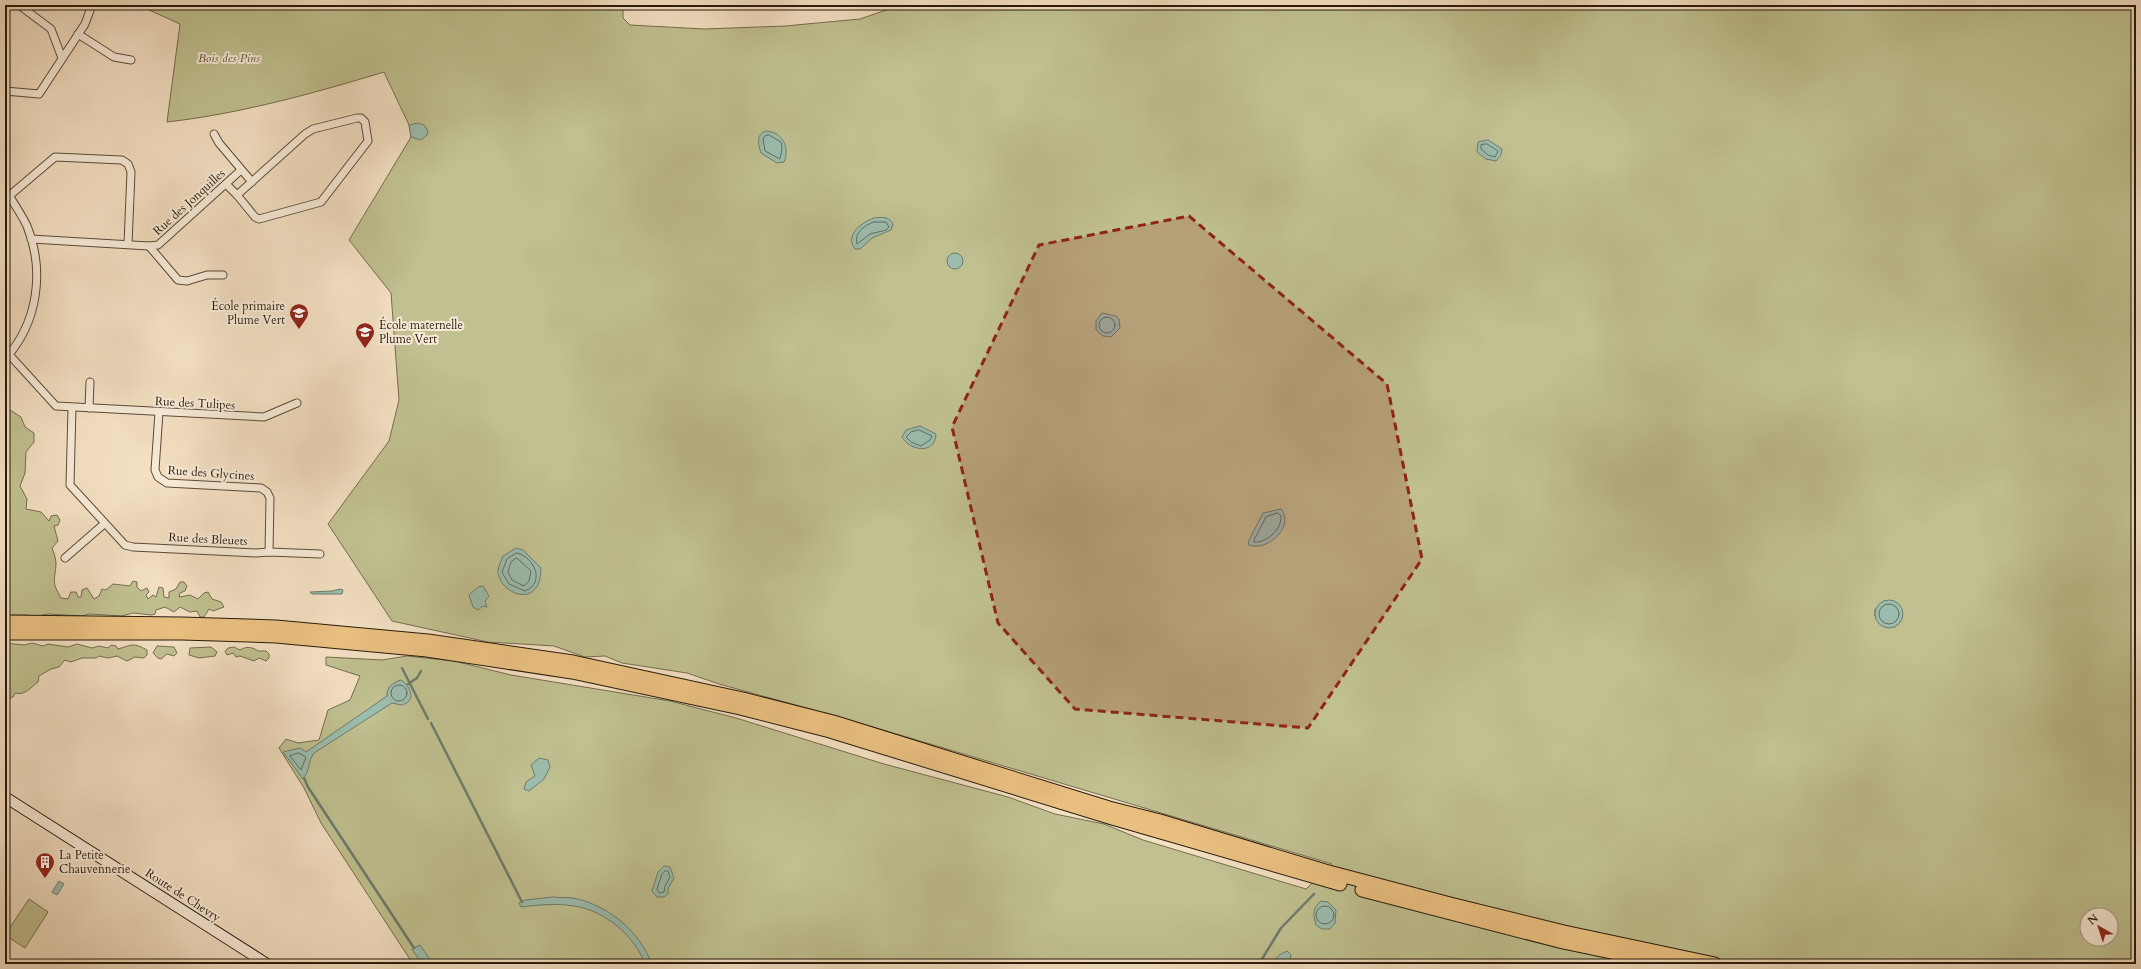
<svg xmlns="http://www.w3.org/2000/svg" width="2141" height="969" font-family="Cardo,serif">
<rect width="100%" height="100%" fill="#f3dfc2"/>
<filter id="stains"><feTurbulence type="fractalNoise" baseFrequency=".005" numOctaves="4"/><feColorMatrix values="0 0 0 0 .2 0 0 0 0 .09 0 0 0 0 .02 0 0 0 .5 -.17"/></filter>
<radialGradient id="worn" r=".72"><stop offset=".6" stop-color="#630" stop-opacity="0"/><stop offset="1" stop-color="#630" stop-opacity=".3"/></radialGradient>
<!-- green -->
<g fill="#c0c090" stroke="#746d4e" fill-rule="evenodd">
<path d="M138 5H623V18L630 25 704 29 785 26 860 19 901 5H2136V964H413L321 823 304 788 279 748 286 739 298 743 319 740 328 710 350 700 360 676 326 665V657L382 660 407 656 454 661 511 675 670 701 736 718 884 764 1008 797 1055 814 1104 824 1143 840 1306 889 1332 864 853 721 719 684 687 673 622 663 605 656 585 657 554 646 488 642 392 621 328 524 389 441 399 400 391 293 349 240 411 137 409 125 384 72C315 93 239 114 167 122L180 24ZM1875 609 1902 618 1895 627 1888 626 1875 616ZM2087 915H2111V939H2087Z"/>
<path d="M5 400 10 410 21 417 25 427 34 433V442L26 452 25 473 20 486 27 499 26 509 41 512 49 521 51 516 57 515 60 520 58 525 54 526 58 541 52 548C54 553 56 559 56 564 55 581 51 581 61 598L68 599 71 592H76L78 597H81L82 590 87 588 94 599 99 596 102 589 106 590 113 584 130 586 133 581 137 582V587L141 591 147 588 149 592 146 595 148 599 153 595 156 597 159 587 163 588 164 597 169 598V592L176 589 180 582H184L187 586 185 591 180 593 179 597 190 595 198 599 204 593 208 592 212 599 221 602 224 607 213 611 209 609 204 617H200L197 611 190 612 180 607 174 612 165 607 156 610 155 614 152 615 133 613 122 616 89 614 82 616 48 614 32 617 28 615H5Z"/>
<path d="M5 643 24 645 32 643 43 646 48 644 68 647 77 644 92 648 99 646 108 648 111 645 116 646 118 649C132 645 133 642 147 650V655L144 658 135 657 127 661 117 656 108 658 99 656 96 658H82L71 662 65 660 59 667 51 669 39 676 38 682C31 687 25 696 15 693L13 697 5 700Z"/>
<polygon points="157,646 174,647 177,653 174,656 167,654 161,659 158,658 153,653"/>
<polygon points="211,647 217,652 215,656 199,658 189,655 190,648"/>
<path d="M234 647 240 650C246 646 253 647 258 651H266L269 654V658L266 661 259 658 254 661 240 656 236 657 233 653 227 655 225 651 228 648Z"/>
<polygon points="29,899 48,912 25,948 5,935"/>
</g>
<!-- water -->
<g fill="#9cbdae" stroke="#6d7c6d">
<polygon points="418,123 424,125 428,131 427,135 421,140 411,137 409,125"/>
<path d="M766 131C783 132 790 148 784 162L777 163 761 153C758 144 756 134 766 131Z"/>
<polygon points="1488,140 1502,149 1501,155 1496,161 1486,159 1477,152 1478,142"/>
<path d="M874 218C881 217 889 216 893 224L891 230 872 238 860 249H855C844 235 862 222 874 218Z"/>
<circle cx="955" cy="261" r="8"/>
<polygon points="1102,313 1116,316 1119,319 1120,328 1111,337 1103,336 1096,330 1096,321"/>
<path d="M920 426 936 434C935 455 910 451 902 437L906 430Z"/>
<path d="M1281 509C1295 526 1268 552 1249 545L1248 542 1263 513Z"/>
<path d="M516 548 523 550 541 568C541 612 497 593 498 570 499 565 501 561 503 556Z"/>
<polygon points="483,586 489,596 485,601 487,607 483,606 478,610 473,607 469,595 478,587"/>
<polygon points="340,589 343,590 342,594 312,594 310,592 332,591"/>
<circle cx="1889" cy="614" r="14"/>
<path d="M401 680C411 686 417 702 401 705 399 705 394 703 392 703L314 753C308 761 309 773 303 779L283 752 300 748 306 752 387 696C387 687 392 683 401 680Z"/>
<polygon points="539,758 548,760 550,767 544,779 529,791 524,789 526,782 535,776 531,765"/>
<polygon points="664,866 670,867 674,878 668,888 668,894 664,897 657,897 652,891 658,872"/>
<polygon points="59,881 64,884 57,895 52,892"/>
<path d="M553 897C561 898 570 897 578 899 612 908 639 932 652 964H645C635 936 604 910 574 906 556 903 538 905 521 907L519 903 525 900Z"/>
<path d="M1321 901 1328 902 1336 910 1335 923 1330 929H1322L1316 925C1313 914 1312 909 1321 901Z"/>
<polygon points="420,945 433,964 422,964 412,949"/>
<polygon points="1287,951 1291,955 1289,964 1271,964 1279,955"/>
</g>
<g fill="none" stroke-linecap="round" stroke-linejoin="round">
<!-- shore -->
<g stroke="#626c5c" stroke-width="1">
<polygon points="769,135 781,142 782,149 780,159 765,151 763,139 765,136"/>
<polygon points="1487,144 1498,151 1495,157 1488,155 1481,149 1481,145"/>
<path d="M874 222H886L889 227 886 230 870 234 857 244C854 232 865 225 874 222Z"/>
<circle cx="1107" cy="325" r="8"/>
<polygon points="919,430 932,436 930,440 921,446 911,442 906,437 911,432"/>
<path d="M1278 513 1281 516C1282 529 1267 543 1254 542V540L1266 517Z"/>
<path d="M517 553C534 557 546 582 525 591L509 584 502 572 507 559Z"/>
<polygon points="517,558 531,571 529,581 524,586 512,580 508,572 511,562"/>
<circle cx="1889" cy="614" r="10"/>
<circle cx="399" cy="693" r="8"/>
<polygon points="299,753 306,757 301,770 290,756"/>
<polygon points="665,871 668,871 670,877 665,886 664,892 659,893 657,889 662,874"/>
<circle cx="1325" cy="915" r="9"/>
</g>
<!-- stream -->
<g stroke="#6d7c6d" stroke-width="2.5">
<polyline points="402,668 428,719"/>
<polyline points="408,684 417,678 421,671"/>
<polyline points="431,723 522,902"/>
<polyline points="304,778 308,787 414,948"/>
<polyline points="1259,964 1281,928 1314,894"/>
</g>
<!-- street casing -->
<g stroke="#5a4b39" stroke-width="9">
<g id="street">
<polyline points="19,5 51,29 62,58"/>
<polyline points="78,34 114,57 131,60"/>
<polyline points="5,91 39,94 85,24 92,5"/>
<polygon points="357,118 361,118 365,122 368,141 321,202 259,219 255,217 237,195 305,134 313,129"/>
<polyline points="214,134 219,143 252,182"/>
<polyline points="226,184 237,195"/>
<path d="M5 189C12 201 21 213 27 226 45 271 38 323 5 359"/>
<polyline points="9,196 55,157 122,160 128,164 131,172 128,244"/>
<polyline points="31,239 149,246 158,245 241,170"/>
<polyline points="149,246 178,280 187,281 207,275 223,275"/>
<polyline points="5,350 56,406 264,417 297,403"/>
<polyline points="72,408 70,485 125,545 133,547 256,553 269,552 320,554"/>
<polyline points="89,408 90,382"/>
<polyline points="159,412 155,470 158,477 167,483 261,488 267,492 270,498 269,552"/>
<polyline points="65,558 104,524"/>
</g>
</g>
<!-- secondary casing -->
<g stroke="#271a0b" stroke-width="12">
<polyline id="secondary" points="5,797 267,964"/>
</g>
<!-- highway casing -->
<g stroke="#271a0b" stroke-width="15">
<g id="highway">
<polyline points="5,622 182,624 276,627 428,641 573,662 743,699 833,722 1109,808 1160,821 1325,871 1450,904 1564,932 1715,964"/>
<polyline points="5,633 182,633 276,636 427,650 572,672 740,708 830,731 1109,817 1340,884"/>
<polyline points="1362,890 1563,942 1669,964"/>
</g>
</g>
<!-- street -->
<use href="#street" stroke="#f7ead7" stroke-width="7"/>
<!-- secondary -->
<use href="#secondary" stroke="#f7ead7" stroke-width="10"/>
<!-- highway -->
<use href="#highway" stroke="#eac081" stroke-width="13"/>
</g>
<!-- marked area -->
<path fill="#8f2418" fill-opacity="0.2" stroke="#8f2418" stroke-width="3" stroke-dasharray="8 5" stroke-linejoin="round" d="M1189 216 1387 384 1422 559 1308 728 1075 709 998 623 952 427 1039 245Z"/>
<!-- icons -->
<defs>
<g id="school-pin" transform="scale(1)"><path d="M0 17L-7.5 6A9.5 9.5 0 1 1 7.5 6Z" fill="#8f2418" stroke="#f7ead7"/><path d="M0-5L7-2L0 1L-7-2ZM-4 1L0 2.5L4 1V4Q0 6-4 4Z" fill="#fff"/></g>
<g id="building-pin" transform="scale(1)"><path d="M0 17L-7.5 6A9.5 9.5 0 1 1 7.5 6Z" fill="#8f2418" stroke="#f7ead7"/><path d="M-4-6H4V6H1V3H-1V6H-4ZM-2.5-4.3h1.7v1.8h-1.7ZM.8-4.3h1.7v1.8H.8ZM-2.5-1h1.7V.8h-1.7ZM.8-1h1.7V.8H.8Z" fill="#fff"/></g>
</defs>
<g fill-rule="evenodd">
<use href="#school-pin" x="299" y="313"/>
<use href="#school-pin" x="365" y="332"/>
<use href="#building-pin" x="45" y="862"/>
</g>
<g text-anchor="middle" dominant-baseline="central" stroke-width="4" stroke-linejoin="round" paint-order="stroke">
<!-- park labels -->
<g font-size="12" font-style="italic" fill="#554c33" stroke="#f7ead7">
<text x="229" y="58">Bois des Pins</text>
</g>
<!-- street labels -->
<g font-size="12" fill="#271a0b" stroke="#f7ead7">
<text transform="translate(189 202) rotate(-42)">Rue des Jonquilles</text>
<text transform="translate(195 403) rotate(3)">Rue des Tulipes</text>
<text transform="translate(211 473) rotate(4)">Rue des Glycines</text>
<text transform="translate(208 539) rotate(3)">Rue des Bleuets</text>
<text transform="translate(183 895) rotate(33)">Route de Chevry</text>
</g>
<!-- poi labels -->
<g font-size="12" fill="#271a0b" stroke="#f7ead7" text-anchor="start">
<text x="285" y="306" text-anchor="end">École primaire<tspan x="285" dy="14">Plume Vert</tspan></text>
<text x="379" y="325">École maternelle<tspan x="379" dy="14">Plume Vert</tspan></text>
<text x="59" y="855">La Petite<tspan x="59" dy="14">Chauvennerie</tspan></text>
</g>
</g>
<!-- margin -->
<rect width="2141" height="969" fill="none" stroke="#f3dfc2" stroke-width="20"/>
<rect x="6" y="6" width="2129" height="957" fill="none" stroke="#271a0b" stroke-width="2"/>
<rect x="10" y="10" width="2121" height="949" fill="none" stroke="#271a0b"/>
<!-- north arrow -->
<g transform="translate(2099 927) rotate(321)"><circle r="19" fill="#f7ead7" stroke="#a49785"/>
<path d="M0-3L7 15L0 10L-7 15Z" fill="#8f2418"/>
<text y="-6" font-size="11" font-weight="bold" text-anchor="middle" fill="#271a0b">N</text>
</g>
<rect width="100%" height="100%" filter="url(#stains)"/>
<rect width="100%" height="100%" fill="url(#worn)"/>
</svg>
